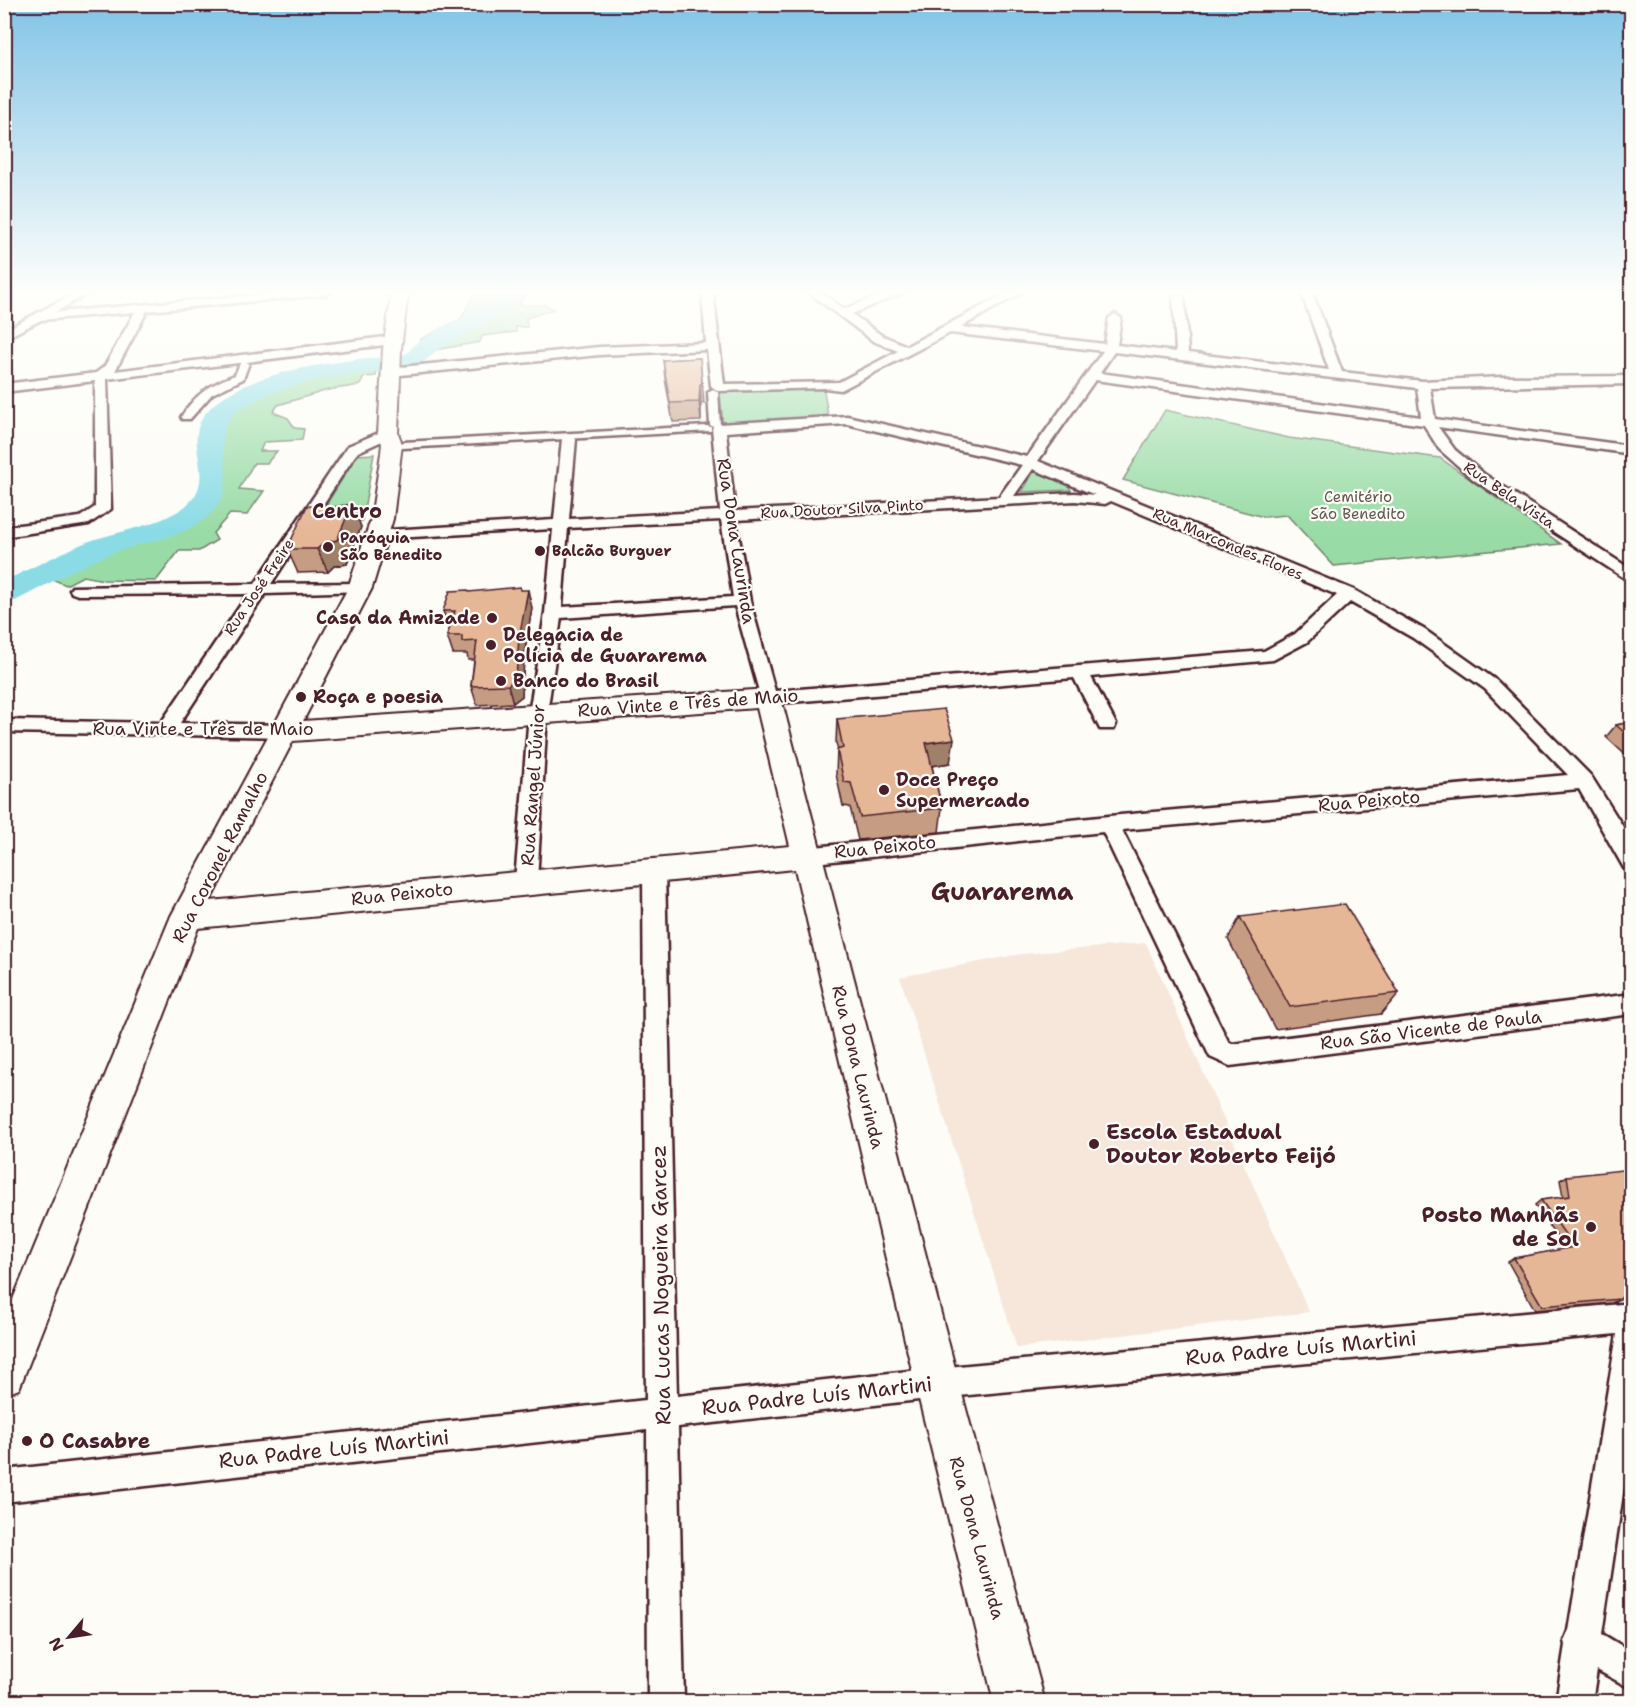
<svg xmlns="http://www.w3.org/2000/svg" width="1636" height="1706" font-family="'Shantell Sans',sans-serif">
<rect width="100%" height="100%" fill="#fdfcf7"/>
<filter id="ink" filterUnits="userSpaceOnUse"><feTurbulence type="fractalNoise" baseFrequency=".0167" numOctaves="2"/><feDisplacementMap in="SourceGraphic" scale="12" xChannelSelector="R" yChannelSelector="G"/><feConvolveMatrix kernelMatrix="1 2 1 2 8 2 1 2 1" color-interpolation-filters="sRGB"/></filter>
<g filter="url(#ink)">
<!-- built -->
<polygon fill="#f6e7da" points="1146,943 1309,1312 1017,1348 900,977 1021,954"/>
<!-- green -->
<g fill="#99dba6" stroke="#727d68" stroke-width="1.5">
<polygon points="480,292 528,292 519,305 546,305 554,309 526,318 527,327 516,327 516,332 482,336 480,342 429,351 424,345 418,344 421,339 461,319 474,294"/>
<path d="M377 370 376 376 364 377 360 385 328 390 278 405 273 412 288 418 295 428 304 429 302 440 264 442 260 451H277L267 463H254L239 489 264 491 247 515 230 514 213 533 217 540 199 551H179L156 581 104 580 83 576 66 585 52 579 106 552 181 529 203 518 217 500 224 474 219 449V422C261 380 320 377 377 370Z"/>
<polygon points="820,389 824,391 828,416 723,425 720,392"/>
<polygon points="1165,410 1289,438 1440,458 1561,544 1334,566 1287,515 1264,517 1123,480"/>
<polygon points="374,454 362,521 315,523 357,455"/>
<polygon points="1036,472 1068,485 1071,490 1022,492 1033,473"/>
</g>
<g fill="none" stroke-linecap="round" stroke-linejoin="round">
<!-- river -->
<path fill="#8adbe5" fill-rule="evenodd" d="M504 292H528L504 313 436 351 422 364C403 371 383 371 363 373 323 378 281 385 245 406 195 435 252 478 207 517 183 538 147 541 118 551 82 564 49 584 15 601L4 603V581C30 569 56 555 82 544 113 531 174 525 194 497 216 465 170 432 225 396 263 372 316 365 360 359 373 357 392 359 405 354 410 352 413 345 418 342 446 323 478 314 504 292Z"/>
<!-- pedestrian casing -->
<g stroke="#4a1f2b" stroke-width="5">
<g id="pedestrian">
<path d="M241 361 249 363 243 379 212 394 190 419H182L181 417C195 395 210 384 235 375Z"/>
<polygon points="713,389 718,392 720,425 715,428 710,425 708,392"/>
<polygon points="707,426 711,427 711,431 403,448 398,445 403,442"/>
</g>
</g>
<!-- minor casing -->
<g stroke="#4a1f2b" stroke-width="5">
<g id="minor">
<polygon points="76,292 90,292 56,312 289,292 331,292 325,295 147,311 115,371 393,336 399,340 393,344 107,379 111,509 89,524 4,537 4,527 80,517 95,507 95,381 4,392 4,384 96,373 105,366 135,312 41,320 4,339 4,331"/>
<path d="M702 292H713L724 384 839 382 898 351 873 341 808 292H820L844 309 890 292H904L852 314 881 335 907 346 1009 292H1022L961 327 1105 344 1109 318 1115 314 1121 318 1117 345 1176 352 1173 292H1184L1188 353 1329 370 1301 292H1312L1342 372 1423 381 1501 377 1632 376V384L1430 388 1435 419 1632 446V454L1438 427 1455 450 1484 474 1632 570V583L1474 480 1439 449 1424 425 1095 380 1038 461 1354 590 1425 630 1497 681 1591 776 1632 841V872L1625 870 1579 789 1122 830 1228 1041 1232 1044 1632 994V1014L1230 1066 1210 1057 1103 832 805 864 798 862 794 856 798 850 805 848 1109 816 1568 775 1485 689 1413 638 1350 602 1307 642 1273 660 1091 677 1116 724 1114 729H1100L1074 678 768 704 762 702 735 606 561 618 547 714 537 881 534 887 526 889 518 887 515 881 529 714 545 613 553 529 378 539 373 537 370 534 373 531 554 520 562 439 569 435 576 439 569 519 720 511 712 428 719 424 847 416 1027 457 1103 351 950 333 841 390 825 388 718 391 711 386 707 350 599 355 391 376 385 372 391 368 599 347 706 343ZM1114 352 1417 388 1421 417 1100 373ZM847 424 1022 465 999 497 735 511 726 432ZM1033 469 1095 495 1075 493 1014 496ZM1075 501 1105 504 1111 501 1337 595 1295 634 1264 651 775 691 750 601 736 520ZM721 520 733 597 562 607 568 528Z"/>
<polygon points="388,429 393,430 393,436 358,452 354,457 271,584 360,583 366,585 368,588 366,591 265,594 180,723 284,725 291,727 293,732 291,737 4,732 4,720 161,723 248,594 78,595 72,593 70,590 72,587 255,584 348,446"/>
<polygon points="654,861 662,863 665,869 677,1396 937,1368 1632,1303 1632,1433 1602,1634 1632,1652 1632,1689 1597,1670 1592,1702 1556,1702 1565,1645 1564,1641 1568,1631 1617,1334 937,1398 678,1427 684,1702 648,1702 647,1430 4,1502 4,1470 646,1400 643,869 646,863"/>
</g>
</g>
<!-- secondary casing -->
<g stroke="#4a1f2b" stroke-width="4">
<path id="secondary" d="M392 292H408L401 349 398 433 402 444 393 519 372 588 303 721 768 689 777 692 781 698 959 1383 1045 1702H994L915 1383 795 869 198 928 19 1389 4 1395V1321L171 916 348 588 371 519 381 453 382 444 378 433 383 349ZM757 708 790 846 210 901 293 741Z"/>
</g>
<!-- pedestrian -->
<use href="#pedestrian" fill="#fdfcf7" fill-rule="evenodd"/>
<!-- minor -->
<use href="#minor" fill="#fdfcf7" fill-rule="evenodd"/>
<!-- secondary -->
<use href="#secondary" fill="#fdfcf7" fill-rule="evenodd"/>
</g>
<!-- wall -->
<g fill="#c69d82" stroke="#4a1f2b" stroke-width="1.5">
<polygon points="700,358 704,403 701,403 701,421 673,422 665,379 663,360"/>
<polygon points="352,504 361,527 347,564 334,566 328,572 298,573 287,549"/>
<polygon points="521,590 532,608 524,656 522,696 513,703 477,705 471,686 474,660 468,660 467,654 453,654 447,636 449,629 443,611 469,592"/>
<polygon points="837,719 950,763 932,766 942,808 939,832 858,840 850,807 843,806 836,774 837,750 838,750 836,743"/>
<polygon points="1632,722 1632,761 1606,737 1616,725"/>
<polygon points="1240,917 1399,993 1381,1014 1275,1029 1228,939"/>
<polygon points="1567,1176 1620,1299 1612,1303 1535,1310 1508,1262 1514,1258 1565,1249 1535,1205 1541,1200 1563,1197 1560,1180"/>
</g>
<!-- shaded-wall -->
<g fill="#a1806a" stroke="#4a1f2b" stroke-width="1.5">
<polygon points="700,384 701,403 701,421 699,402"/>
<polygon points="352,504 361,527 347,564 334,566 328,572 317,549"/>
<polygon points="520,587 525,605 528,590 532,608 524,656 522,696 513,703 508,685"/>
<polygon points="954,739 950,763 924,767 926,743"/>
</g>
<!-- building -->
<g fill="#e6b797" stroke="#4a1f2b" stroke-width="1.5">
<polygon points="700,358 702,384 700,384 699,402 670,403 663,360"/>
<polygon points="352,504 337,540 324,543 317,549 287,549 307,506 333,507"/>
<polygon points="520,587 520,590 528,590 519,638 516,678 508,685 471,686 477,641 462,642 462,636 447,636 455,611 443,611 450,591 468,590 469,592"/>
<polygon points="944,709 954,739 926,743 942,808 860,817 851,783 844,782 837,750 843,748 837,719"/>
<polygon points="1632,722 1632,739 1616,725"/>
<polygon points="1345,904 1399,993 1290,1007 1240,917"/>
<polygon points="1632,1169 1632,1286 1620,1299 1542,1306 1514,1258 1574,1247 1541,1200 1570,1196 1567,1176"/>
</g>
</g>
<!-- sky -->
<linearGradient id="sky" x2="0" y2="1"><stop stop-color="#82c4e7"/><stop offset="0.55" stop-color="#fefefb"/><stop offset="1" stop-color="#fefefb" stop-opacity="0"/></linearGradient>
<rect width="1636" height="531" fill="url(#sky)"/>
<!-- markers -->
<g fill="#4a1f2b" stroke="#fdfcf7" stroke-width="2">
<circle cx="328" cy="547" r="6"/>
<circle cx="540" cy="551" r="6"/>
<circle cx="492" cy="618" r="6"/>
<circle cx="491" cy="645" r="6"/>
<circle cx="501" cy="681" r="6"/>
<circle cx="301" cy="697" r="6"/>
<circle cx="884" cy="790" r="6"/>
<circle cx="1094" cy="1144" r="6"/>
<circle cx="1591" cy="1227" r="6"/>
<circle cx="27" cy="1441" r="6"/>
</g>
<g text-anchor="middle" dominant-baseline="central" stroke-width="4.5" stroke-linejoin="round" paint-order="stroke">
<!-- far-street labels -->
<g font-size="15" fill="#4a1f2b" stroke="#fdfcf7">
<text transform="translate(1509 495) rotate(34)">Rua Bela Vista</text>
<text transform="translate(842 509) rotate(-3)">Rua Doutor Silva Pinto</text>
<text transform="translate(1228 544) rotate(23)">Rua Marcondes Flores</text>
<text transform="translate(259 587) rotate(-56)">Rua José Freire</text>
</g>
<!-- far-park labels -->
<g font-size="15" fill="#625750" stroke="#fdfcf7">
<text x="1358" y="497">Cemitério<tspan x="1358" dy="17">São Benedito</tspan></text>
</g>
<!-- far-poi labels -->
<g font-size="15" font-weight="bold" fill="#4a1f2b" stroke="#fdfcf7" text-anchor="start">
<text x="340" y="538">Paróquia<tspan x="340" dy="17">São Benedito</tspan></text>
<text x="552" y="551">Balcão Burguer</text>
</g>
<!-- street labels -->
<g font-size="18" fill="#4a1f2b" stroke="#fdfcf7">
<text transform="translate(736 541) rotate(81)">Rua Dona Laurinda</text>
<text transform="translate(688 703) rotate(-4)">Rua Vinte e Três de Maio</text>
<text x="203" y="729">Rua Vinte e Três de Maio</text>
<text transform="translate(533 785) rotate(-86)">Rua Rangel Júnior</text>
<text transform="translate(1369 801) rotate(-5)">Rua Peixoto</text>
<text transform="translate(885 847) rotate(-6)">Rua Peixoto</text>
<text transform="translate(220 857) rotate(-63)">Rua Coronel Ramalho</text>
<text transform="translate(402 894) rotate(-6)">Rua Peixoto</text>
<text transform="translate(1431 1030) rotate(-7)">Rua São Vicente de Paula</text>
<text transform="translate(858 1067) rotate(76)">Rua Dona Laurinda</text>
<text transform="translate(977 1538) rotate(75)">Rua Dona Laurinda</text>
</g>
<!-- poi labels -->
<g font-size="18" font-weight="bold" fill="#4a1f2b" stroke="#fdfcf7" text-anchor="start">
<text x="480" y="618" text-anchor="end">Casa da Amizade</text>
<text x="503" y="635">Delegacia de<tspan x="503" dy="21">Polícia de Guararema</tspan></text>
<text x="513" y="681">Banco do Brasil</text>
<text x="313" y="697">Roça e poesia</text>
<text x="896" y="780">Doce Preço<tspan x="896" dy="21">Supermercado</tspan></text>
</g>
<!-- far-district labels -->
<g font-size="20" font-weight="bold" fill="#4a1f2b" stroke="#fdfcf7">
<text x="347" y="511">Centro</text>
</g>
<!-- near-poi labels -->
<g font-size="21" font-weight="bold" fill="#4a1f2b" stroke="#fdfcf7" text-anchor="start">
<text x="1106" y="1132">Escola Estadual<tspan x="1106" dy="24">Doutor Roberto Feijó</tspan></text>
<text x="1579" y="1215" text-anchor="end">Posto Manhãs<tspan x="1579" dy="24">de Sol</tspan></text>
<text x="39" y="1441">O Casabre</text>
</g>
<!-- near-street labels -->
<g font-size="21" fill="#4a1f2b" stroke="#fdfcf7">
<text transform="translate(661 1285) rotate(-91)">Rua Lucas Nogueira Garcez</text>
<text transform="translate(1301 1348) rotate(-5)">Rua Padre Luís Martini</text>
<text transform="translate(817 1396) rotate(-6)">Rua Padre Luís Martini</text>
<text transform="translate(334 1449) rotate(-6)">Rua Padre Luís Martini</text>
</g>
<!-- district labels -->
<g font-size="24" font-weight="bold" fill="#4a1f2b" stroke="#fdfcf7">
<text x="1002" y="892">Guararema</text>
</g>
</g>
<!-- margin -->
<rect width="1636" height="1706" fill="none" stroke="#fdfcf7" stroke-width="24"/>
<rect x="12" y="12" width="1612" height="1682" fill="none" stroke="#4a1f2b" stroke-width="2" filter="url(#ink)"/>
<!-- north arrow -->
<g transform="translate(69 1637) rotate(241)" stroke="#fdfcf7" stroke-width="4.5" paint-order="stroke">
<path d="M0-4.5L10 22L0 15L-10 22Z" fill="#4a1f2b"/>
<text y="-9" font-size="16" font-weight="bold" text-anchor="middle" fill="#4a1f2b">N</text>
</g>
</svg>
